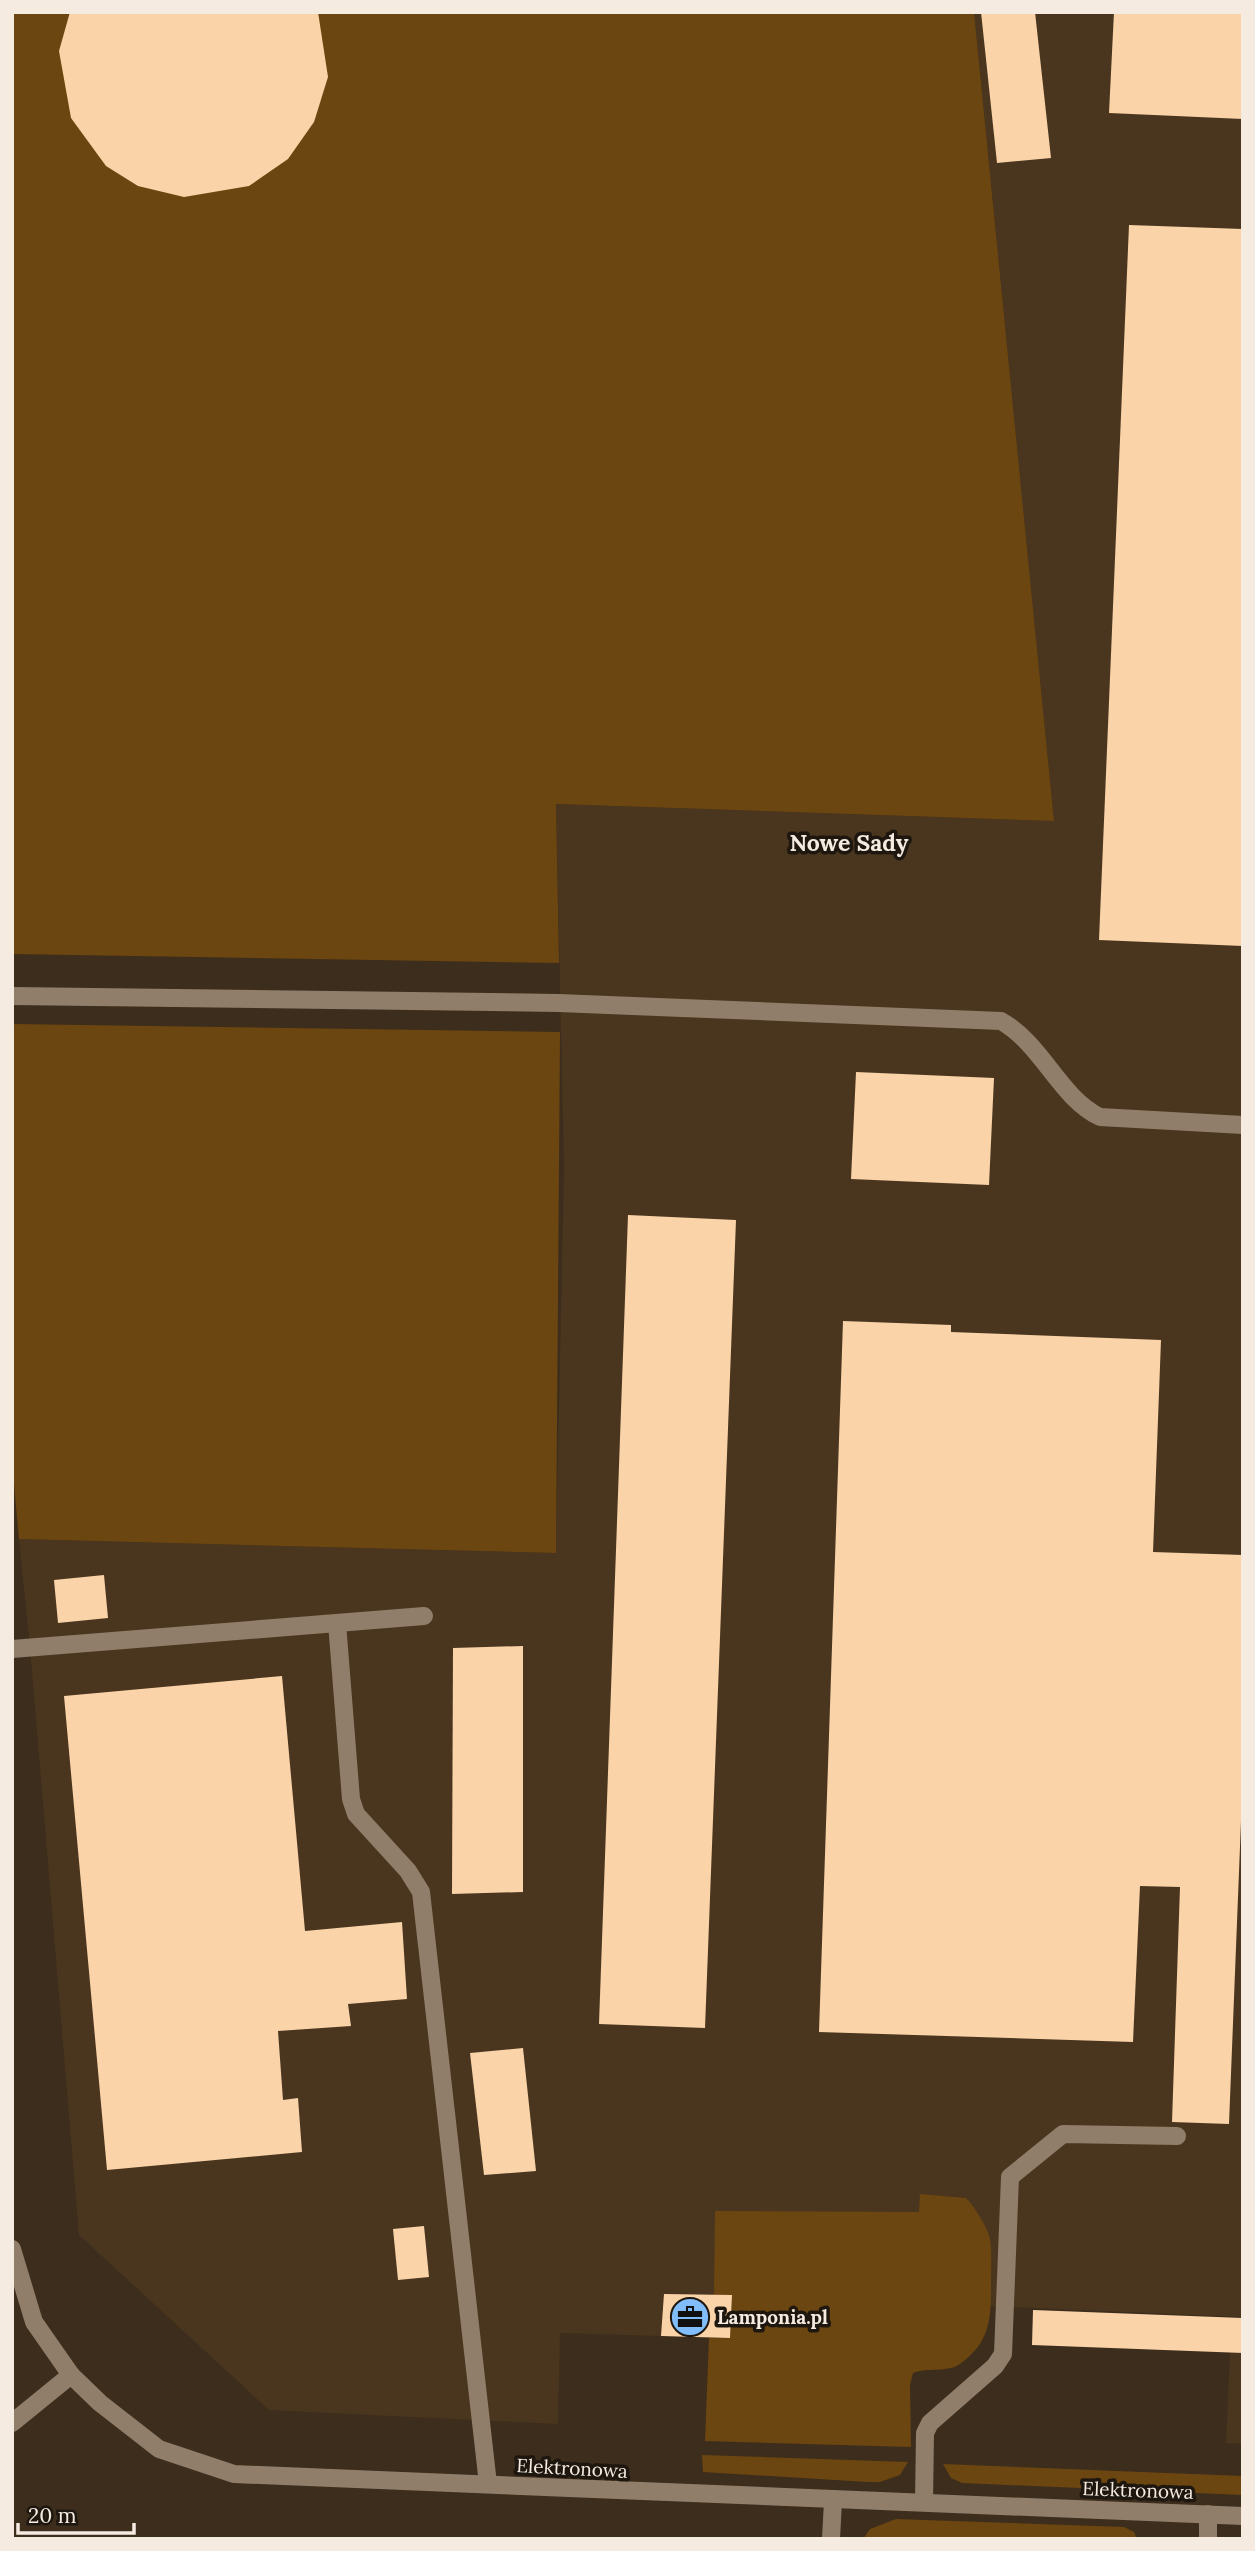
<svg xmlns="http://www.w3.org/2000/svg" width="1255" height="2551" font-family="Lora,serif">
<rect width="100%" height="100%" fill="#3d2d1c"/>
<!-- built -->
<g fill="#4a361f">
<polygon points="974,12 1243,12 1243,2317 733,2295 730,2338 560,2333 558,2424 269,2410 79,2235 30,1647 19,1539 556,1553 564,1168 556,804 1054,821"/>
<polygon points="1230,2353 1243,2353 1243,2444 1226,2443"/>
</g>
<!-- green -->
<g fill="#6c4610">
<polygon points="12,12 974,12 1054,821 556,804 559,963 12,954"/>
<polygon points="12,1024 560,1032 556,1553 19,1539 12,1462"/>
<path d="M920 2194 966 2198C974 2206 988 2228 990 2239 992 2251 991 2265 991 2277 991 2314 993 2340 960 2364 947 2373 927 2367 913 2373L910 2385 911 2447 705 2441 709 2338H730L732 2296 714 2295 715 2211 919 2212Z"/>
<polygon points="702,2455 908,2462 900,2475 880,2482 868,2482 703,2472"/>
<polygon points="943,2464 1243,2476 1243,2495 962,2483 951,2478"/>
<polygon points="896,2519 1124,2527 1134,2532 1137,2539 863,2539 870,2529"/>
</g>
<!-- building -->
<g fill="#fad3a8">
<polygon points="70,12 318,12 328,77 314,122 288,159 249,186 184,197 138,186 106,166 71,118 59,51"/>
<polygon points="981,12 1035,12 1051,158 997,163"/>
<polygon points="1114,12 1243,12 1243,119 1109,113"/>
<polygon points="1129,225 1243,229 1243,946 1099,940"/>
<polygon points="856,1072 994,1078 989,1185 851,1179"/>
<polygon points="628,1215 736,1220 705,2028 599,2024"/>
<polygon points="843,1321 951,1325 951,1332 1161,1340 1153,1552 1243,1555 1243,1771 1229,2124 1172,2122 1180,1887 1140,1886 1133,2042 819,2032"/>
<polygon points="104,1575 108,1618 58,1623 54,1580"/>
<polygon points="523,1646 523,1892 452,1894 453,1648"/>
<polygon points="282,1676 305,1931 402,1922 407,1999 348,2004 351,2026 278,2031 283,2100 298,2098 302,2152 107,2170 64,1696"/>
<polygon points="523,2048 536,2171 484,2175 470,2053"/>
<polygon points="424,2226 429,2277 398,2280 393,2229"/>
<polygon points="664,2294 732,2295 730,2338 661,2336"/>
<polygon points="1033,2310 1243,2318 1243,2353 1032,2345"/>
</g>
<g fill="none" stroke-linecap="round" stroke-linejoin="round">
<!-- service -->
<g stroke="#907e6a" stroke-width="18">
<path d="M12 996 559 1003 1001 1021C1043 1045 1059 1097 1100 1117L1243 1125"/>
<polyline points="337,1623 351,1799 356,1814 408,1871 421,1892 488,2484"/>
<polyline points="12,1649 424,1616"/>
<polyline points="12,2423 71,2375"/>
<polyline points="924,2502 925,2433 930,2423 995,2366 1003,2354 1010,2177 1063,2134 1177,2136"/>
<polyline points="831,2539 833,2501"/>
<polyline points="1208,2539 1208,2514"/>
</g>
<!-- minor -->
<polyline stroke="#907e6a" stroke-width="18" points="12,2249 34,2322 71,2375 100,2403 159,2449 234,2474 1243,2516"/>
</g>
<!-- icons -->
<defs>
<g id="office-disc" transform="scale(2.0125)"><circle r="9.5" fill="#81bdfa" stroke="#1e170f"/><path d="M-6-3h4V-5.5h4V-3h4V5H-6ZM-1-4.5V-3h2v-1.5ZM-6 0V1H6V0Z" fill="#111"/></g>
</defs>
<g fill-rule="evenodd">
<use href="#office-disc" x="690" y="2317"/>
</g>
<g text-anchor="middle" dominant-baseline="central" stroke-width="7" stroke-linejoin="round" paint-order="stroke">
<!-- poi labels -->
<g font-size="19" font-weight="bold" fill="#f5ebe0" stroke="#1e170f" text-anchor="start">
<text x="717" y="2317">Lamponia.pl</text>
</g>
<!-- street labels -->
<g font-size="19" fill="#f5ebe0" stroke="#1e170f">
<text transform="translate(572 2468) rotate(3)">Elektronowa</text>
<text transform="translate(1138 2490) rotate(2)">Elektronowa</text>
</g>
<!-- quarter labels -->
<g font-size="23" font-weight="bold" fill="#f5ebe0" stroke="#1e170f">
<text x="849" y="842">Nowe Sady</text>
</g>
</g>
<!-- border -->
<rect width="1255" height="2551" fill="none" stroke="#f5ebe0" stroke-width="28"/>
<!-- scale -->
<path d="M18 2523v10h116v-10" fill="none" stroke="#f5ebe0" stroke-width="3.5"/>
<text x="28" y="2523" font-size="21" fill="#f5ebe0" stroke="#1e170f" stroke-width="5" paint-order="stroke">20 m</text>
</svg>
